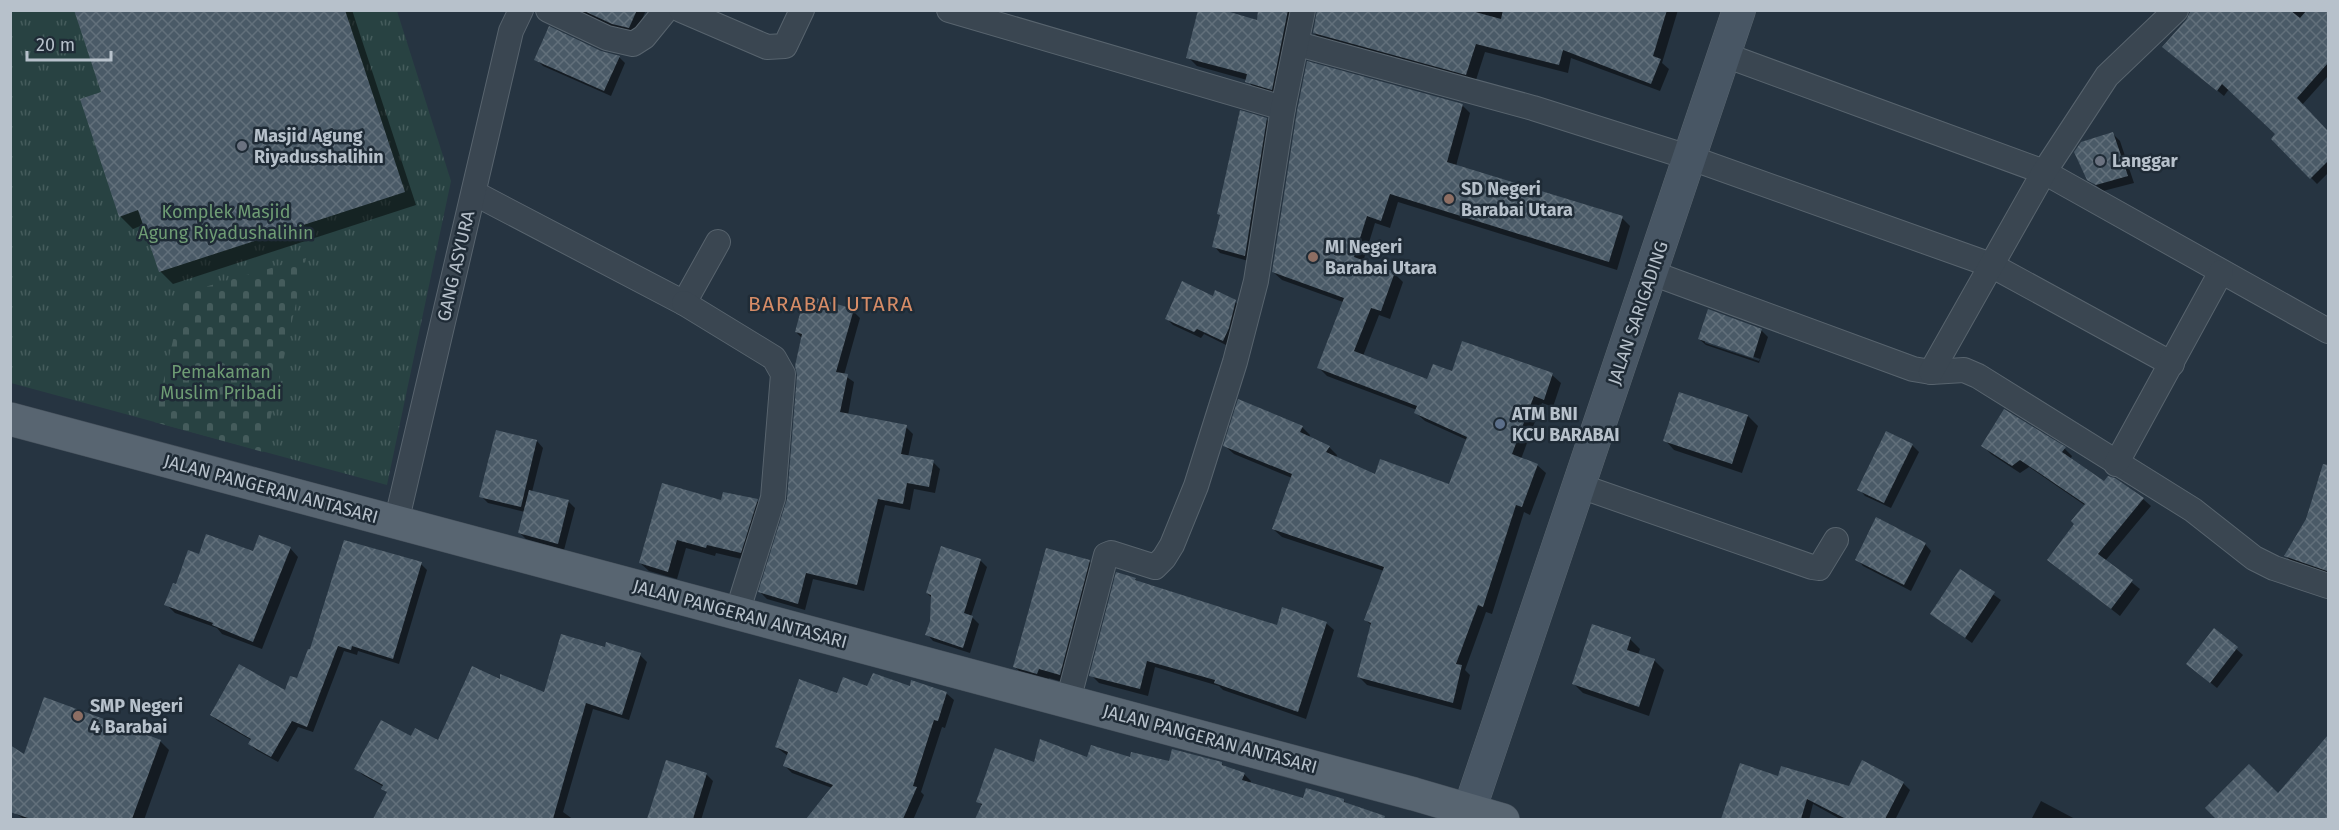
<svg xmlns="http://www.w3.org/2000/svg" width="2339" height="830" font-family="'Fira Sans',sans-serif">
<defs>
<pattern id="grass-tufts" width="24" height="20" patternUnits="userSpaceOnUse" patternTransform="scale(1.5)"><rect width="24" height="20" fill="#284242"/><path d="M3 7l-1-3M5 7V3M7 7l1-3M15 17l-1-3M17 17v-4M19 17l1-3" fill="none" stroke="#455c5c"/></pattern>
<pattern id="cemetery-stones" width="16" height="16" patternUnits="userSpaceOnUse" patternTransform="scale(1.5)"><rect width="16" height="16" fill="#284242"/><path d="M2 7V4a2 2 0 0 1 4 0v3zM10 15v-3a2 2 0 0 1 4 0v3z" fill="#455c5c"/></pattern>
<pattern id="building-cross-hatch" width="8" height="8" patternUnits="userSpaceOnUse" patternTransform="scale(1.5)"><rect width="8" height="8" fill="#4a5a67"/><path d="M0 0l8 8M0 8l8-8" fill="none" stroke="#62707b"/></pattern>
</defs>
<rect width="100%" height="100%" fill="#263441"/>
<!-- grass -->
<polygon fill="url(#grass-tufts)" points="10,11 397,11 451,181 387,485 11,383"/>
<!-- cemetery -->
<polygon fill="url(#cemetery-stones)" points="306,258 263,452 154,422 184,293"/>
<!-- shadow -->
<g fill="#0007" fill-rule="evenodd">
<polygon points="75,10 352,10 416,205 173,284 160,271 145,224 133,229 120,216 103,93"/>
<polygon points="576,10 646,10 636,34 620,31"/>
<polygon points="1260,10 1301,10 1281,98 1256,90 1247,80 1197,66 1188,57 1258,22"/>
<polygon points="1318,10 1678,10 1662,63 1669,69 1660,91 1571,58 1568,73 1485,52 1475,83 1323,42 1314,33"/>
<polygon points="2193,10 2328,10 2328,76 2302,105 2328,132 2328,173 2317,184 2273,139 2277,134 2229,89 2224,96 2170,52"/>
<polygon points="600,52 619,57 625,63 611,96 543,66 536,59"/>
<polygon points="1462,105 1470,113 1456,166 1622,218 1630,226 1617,270 1398,202 1390,228 1375,223 1363,262 1394,273 1403,282 1390,319 1379,315 1363,356 1428,381 1453,373 1552,375 1561,383 1553,407 1542,403 1521,459 1537,465 1546,473 1530,515 1524,512 1492,614 1486,612 1465,670 1470,675 1461,710 1367,685 1359,677 1372,626 1366,620 1384,571 1282,537 1273,529 1292,478 1234,454 1225,446 1302,427 1310,435 1309,438 1329,447 1337,455 1336,458 1376,476 1450,486 1467,440 1425,421 1416,413 1417,410 1327,376 1319,368 1343,302 1282,280 1273,272"/>
<polygon points="1266,119 1273,126 1252,262 1220,253 1214,246 1221,217 1218,213"/>
<polygon points="2113,134 2120,141 2134,183 2103,191 2088,179"/>
<polygon points="1213,298 1235,302 1242,308 1230,347 1204,334 1201,338 1173,325 1167,319"/>
<polygon points="853,311 860,318 844,375 854,382 848,415 906,427 913,434 908,457 933,462 940,469 935,493 914,489 910,510 885,505 864,591 813,579 805,610 767,599 760,592 789,500 802,338 796,332"/>
<path d="M1761 330 1768 337 1759 363 1706 345 1699 339ZM1705 340 1760 359 1759 361 1705 343Z"/>
<polygon points="1748,416 1758,426 1742,473 1674,450 1665,440"/>
<polygon points="537,441 543,448 532,492 568,501 575,508 564,550 526,539 520,533 525,512 488,503 481,496"/>
<polygon points="1912,445 1919,452 1891,508 1865,496 1859,489"/>
<polygon points="1983,446 2065,449 2072,456 2070,460 2104,483 2143,499 2151,506 2105,561 2140,589 2120,616 2049,560 2076,524 2086,506 2029,467 2020,473 1991,454"/>
<polygon points="2320,477 2328,479 2328,575 2293,563 2286,556 2308,519"/>
<polygon points="722,501 757,501 766,509 750,561 716,553 715,556 686,548 677,579 649,571 640,563"/>
<polygon points="1925,544 1931,551 1911,591 1863,566 1857,559"/>
<polygon points="290,548 298,557 262,649 222,634 217,628 175,613 166,604 177,586 200,556"/>
<polygon points="980,560 987,567 971,616 979,624 970,653 933,641 927,634 931,621 932,598 927,593"/>
<polygon points="1089,561 1099,571 1070,684 1049,678 1047,683 1025,677 1015,667"/>
<polygon points="421,564 427,570 399,664 358,651 357,655 344,651 313,732 298,727 278,762 256,750 250,744 251,740 218,721 211,715 286,692"/>
<polygon points="1960,571 2001,600 1972,643 1932,614"/>
<polygon points="1135,579 1140,583 1278,627 1326,623 1334,630 1306,719 1223,690 1219,686 1155,667 1148,696 1099,683 1091,675"/>
<polygon points="1593,626 1630,639 1640,649 1638,655 1655,661 1664,670 1649,716 1583,693 1573,683"/>
<polygon points="2215,630 2243,655 2217,688 2195,670"/>
<polygon points="605,649 640,655 647,662 629,720 593,709 563,812 574,820 375,820 388,794 384,787 363,775 356,769 411,738 439,742 502,681 545,694"/>
<polygon points="868,688 911,688 946,693 954,700 945,728 942,727 921,792 924,795 913,820 808,820 832,788 792,773 785,766 788,756 776,747 838,695"/>
<polygon points="160,741 169,750 144,820 26,820 10,810 25,756"/>
<polygon points="2319,749 2328,758 2328,820 2218,820 2207,808 2278,795"/>
<polygon points="1088,759 1222,764 1226,768 1244,774 1251,781 1250,784 1304,800 1344,801 1347,804 1345,804 1339,820 977,820 982,806 978,801 1035,764"/>
<polygon points="667,762 706,774 713,781 701,820 649,820"/>
<polygon points="1863,762 1903,783 1910,790 1895,820 1842,820 1813,804 1809,820 1723,820 1741,765 1779,778 1850,788"/>
<polygon points="2041,801 2077,820 2031,820"/>
</g>
<!-- building -->
<g fill="url(#building-cross-hatch)">
<polygon points="74,10 345,10 405,192 159,272 138,210 119,217 80,99 101,92"/>
<polygon points="582,10 637,10 629,28 612,24"/>
<polygon points="1198,10 1223,10 1257,20 1258,10 1288,10 1272,90 1245,82 1247,74 1186,58"/>
<polygon points="1317,10 1468,10 1501,19 1503,10 1667,10 1653,56 1661,59 1651,84 1563,50 1559,65 1476,44 1466,75 1313,33"/>
<polygon points="2191,10 2290,10 2300,18 2307,10 2328,10 2328,63 2297,98 2328,131 2328,161 2310,179 2271,139 2275,134 2222,84 2217,91 2162,47 2186,20"/>
<polygon points="549,26 601,51 620,56 604,91 534,60"/>
<polygon points="1307,61 1463,104 1447,162 1623,216 1609,262 1390,194 1381,221 1367,216 1354,257 1395,272 1381,311 1371,308 1354,351 1427,379 1433,364 1452,371 1462,341 1553,373 1544,400 1534,396 1512,454 1538,464 1522,507 1516,505 1483,607 1478,605 1456,664 1462,665 1453,703 1357,677 1371,623 1364,620 1384,567 1272,529 1292,474 1223,446 1238,399 1303,426 1300,432 1330,446 1326,452 1375,474 1380,459 1449,484 1467,437 1414,413 1417,406 1317,368 1344,298 1272,272 1297,111"/>
<polygon points="1240,110 1267,118 1245,256 1212,247 1220,215 1217,214"/>
<polygon points="2113,132 2128,176 2096,185 2087,180 2074,152 2081,142"/>
<polygon points="1182,281 1213,296 1215,290 1236,300 1229,328 1223,341 1197,329 1194,332 1165,319"/>
<polygon points="805,295 854,309 836,372 848,374 840,412 907,425 901,454 934,460 929,487 907,483 903,504 878,499 857,585 806,573 798,604 758,592 787,499 797,375 795,366 802,334 795,332"/>
<polygon points="1708,309 1762,329 1753,358 1698,339"/>
<polygon points="1679,392 1748,415 1732,464 1663,441"/>
<polygon points="2004,409 2066,447 2062,452 2104,481 2108,476 2115,478 2144,498 2098,554 2133,580 2111,609 2047,560 2074,524 2071,521 2085,504 2020,460 2012,466 1981,446"/>
<polygon points="496,430 537,440 521,507 479,497"/>
<polygon points="1886,431 1913,444 1884,503 1857,490"/>
<polygon points="2323,464 2328,465 2328,565 2327,571 2284,556 2306,519"/>
<polygon points="662,483 721,500 723,492 758,499 741,553 707,545 706,548 677,540 668,572 639,563"/>
<polygon points="529,490 569,500 558,544 518,533"/>
<polygon points="1876,517 1926,543 1904,585 1855,560"/>
<polygon points="206,534 253,551 259,535 291,547 253,642 212,625 213,623 164,605 173,583 176,584 188,550 199,554"/>
<polygon points="344,540 422,562 393,659 352,646 351,650 338,646 307,727 292,721 271,757 248,744 251,739 210,715 239,664 285,690 290,676 297,678 308,649 310,649"/>
<polygon points="941,546 981,559 964,613 973,616 963,648 925,635 930,621 931,595 926,593"/>
<polygon points="1046,548 1090,560 1060,675 1039,669 1037,674 1013,667"/>
<polygon points="1960,569 1995,592 1965,638 1930,614"/>
<polygon points="1116,572 1136,578 1135,580 1277,625 1282,607 1327,622 1298,712 1214,683 1215,680 1147,661 1140,689 1089,676"/>
<polygon points="1592,624 1631,637 1627,650 1655,659 1639,707 1572,684"/>
<polygon points="2214,628 2238,647 2210,683 2186,664"/>
<polygon points="561,634 605,647 606,642 641,653 622,715 586,703 553,819 373,819 387,792 381,789 383,785 354,769 381,720 411,736 415,728 438,740 472,666 500,679 500,674 544,692"/>
<polygon points="873,673 910,686 911,680 947,692 938,721 934,720 913,786 917,787 903,819 806,819 833,785 783,766 788,752 775,747 799,679 837,693 843,677 867,686"/>
<polygon points="44,697 161,740 132,819 31,819 10,812 10,745 24,754"/>
<polygon points="2328,735 2328,819 2216,819 2205,808 2249,764 2278,793"/>
<polygon points="1040,739 1087,757 1091,745 1130,757 1131,752 1169,761 1172,749 1222,762 1222,765 1245,773 1242,780 1303,798 1306,788 1344,799 1344,802 1385,816 1384,819 975,819 982,804 976,802 995,748 1034,762"/>
<polygon points="666,760 707,773 693,819 647,819"/>
<polygon points="1862,760 1904,782 1885,819 1846,819 1807,799 1801,819 1721,819 1740,763 1778,776 1781,766 1849,786"/>
</g>
<g fill="none" stroke-linecap="round" stroke-linejoin="round">
<!-- street casing -->
<g stroke="#58646e" stroke-width="26">
<g id="street">
<polyline points="548,10 607,38 633,44 644,37 666,10"/>
<polyline points="681,10 767,47 785,46 802,10"/>
<polyline points="949,10 1283,108"/>
<polyline points="1298,44 1533,108 1691,158 1991,265 2172,364"/>
<polyline points="1725,55 2044,172 2328,331"/>
<polyline points="474,193 684,303 718,242"/>
<polyline points="1652,273 1913,369 1931,372 1964,370 1978,376 2193,510 2254,558 2274,568 2328,586"/>
<polyline points="684,303 774,358 783,374 773,498 737,613"/>
<polyline points="1931,372 2044,172 2107,76 2176,10"/>
<polyline points="2116,464 2221,272"/>
<polyline points="1580,486 1812,567 1819,568 1836,540"/>
<polyline points="396,523 511,31 521,10"/>
<polyline points="1068,701 1106,555 1111,553 1155,567 1164,558 1172,545 1196,486 1235,362 1256,281 1283,108 1303,10"/>
</g>
</g>
<!-- secondary casing -->
<g stroke="#58646e" stroke-width="34">
<polyline id="secondary" points="1466,820 1739,10"/>
</g>
<!-- primary casing -->
<g stroke="#444f5a" stroke-width="34">
<polyline id="primary" points="10,419 1414,794 1503,820"/>
</g>
<!-- street -->
<use href="#street" stroke="#3a4651" stroke-width="24"/>
<!-- secondary -->
<use href="#secondary" stroke="#485664" stroke-width="33"/>
<!-- primary -->
<use href="#primary" stroke="#586571" stroke-width="33"/>
</g>
<!-- markers -->
<g fill="#6b7280" stroke="#1f2b36" stroke-width="2">
<circle cx="242" cy="146" r="6"/>
<circle cx="2100" cy="161" r="6"/>
</g>
<g fill="#8d6e63" stroke="#1f2b36" stroke-width="2">
<circle cx="1449" cy="199" r="6"/>
<circle cx="1313" cy="257" r="6"/>
<circle cx="78" cy="716" r="6"/>
</g>
<circle fill="#5c6f8a" stroke="#1f2b36" stroke-width="2" cx="1500" cy="424" r="6"/>
<g text-anchor="middle" dominant-baseline="central" stroke-width="5" stroke-linejoin="round" paint-order="stroke">
<!-- poi labels -->
<g font-size="18" font-weight="bold" fill="#b7c1cb" stroke="#1f2b36" text-anchor="start">
<text x="254" y="136">Masjid Agung<tspan x="254" dy="21">Riyadusshalihin</tspan></text>
<text x="2112" y="161">Langgar</text>
<text x="1461" y="189">SD Negeri<tspan x="1461" dy="21">Barabai Utara</tspan></text>
<text x="1325" y="247">MI Negeri<tspan x="1325" dy="21">Barabai Utara</tspan></text>
<text x="1512" y="414">ATM BNI<tspan x="1512" dy="21">KCU BARABAI</tspan></text>
<text x="90" y="706">SMP Negeri<tspan x="90" dy="21">4 Barabai</tspan></text>
</g>
<!-- park labels -->
<g font-size="18" fill="#6e9c74" stroke="#1f2b36">
<text x="226" y="212">Komplek Masjid<tspan x="226" dy="21">Agung Riyadushalihin</tspan></text>
<text x="221" y="372">Pemakaman<tspan x="221" dy="21">Muslim Pribadi</tspan></text>
</g>
<!-- street labels -->
<g font-size="18" fill="#b7c1cb" stroke="#1f2b36">
<text transform="translate(456 266) rotate(-77)">GANG ASYURA</text>
<text transform="translate(1638 313) rotate(-71)">JALAN SARIGADING</text>
<text transform="translate(271 489) rotate(15)">JALAN PANGERAN ANTASARI</text>
<text transform="translate(740 614) rotate(15)">JALAN PANGERAN ANTASARI</text>
<text transform="translate(1210 739) rotate(15)">JALAN PANGERAN ANTASARI</text>
</g>
<!-- quarter labels -->
<g font-size="21" letter-spacing="1.5" fill="#d68c67" stroke="#1f2b36">
<text x="831" y="304">BARABAI UTARA</text>
</g>
</g>
<!-- border -->
<rect width="2339" height="830" fill="none" stroke="#b7c1cb" stroke-width="24"/>
<!-- scale -->
<path d="M27 51v9h84v-9" fill="none" stroke="#b7c1cb" stroke-width="3"/>
<text x="36" y="51" font-size="18" fill="#b7c1cb" stroke="#1f2b36" stroke-width="4.5" paint-order="stroke">20 m</text>
</svg>
